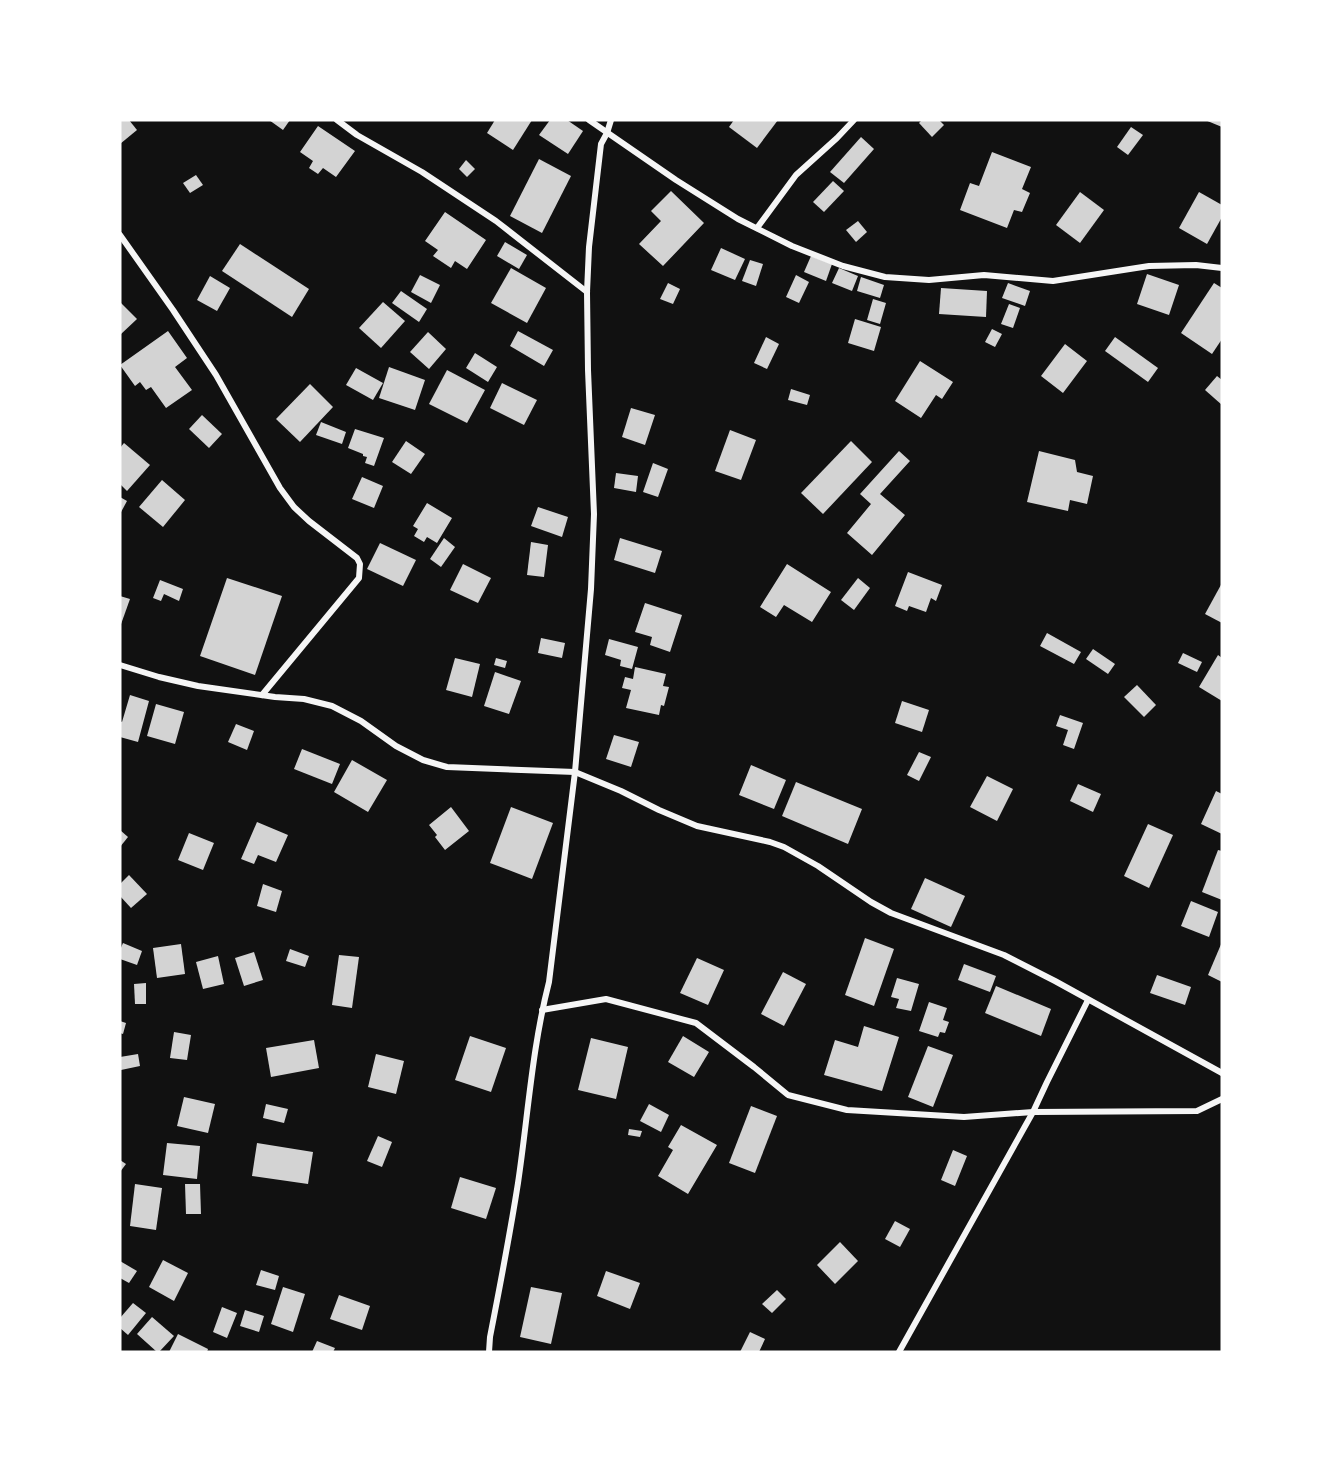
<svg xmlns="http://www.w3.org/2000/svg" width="1342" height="1472" font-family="Inter,sans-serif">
<rect width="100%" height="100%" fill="#111"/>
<!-- building -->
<g fill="#d3d3d3">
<polygon points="120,120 129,120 137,130 120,144"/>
<polygon points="269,120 290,120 283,130"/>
<polygon points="495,120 532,120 513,150 487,133"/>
<polygon points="550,120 567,120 583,131 568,154 539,135"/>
<polygon points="734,120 778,120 757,148 729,127"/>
<polygon points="922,120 939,120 944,125 932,137 919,123"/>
<polygon points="1205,120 1222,120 1222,127"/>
<polygon points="318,126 355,151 336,177 323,168 318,174 309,168 313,161 300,152"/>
<polygon points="1131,127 1143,135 1128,155 1117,147"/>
<polygon points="861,137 874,149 844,183 830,172"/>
<polygon points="992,152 1031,167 1022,189 1030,193 1022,212 1014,210 1007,228 960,210 970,183 979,186"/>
<polygon points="539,159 571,176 542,233 510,216"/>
<polygon points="466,160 475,169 467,177 459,169"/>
<polygon points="196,175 203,185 190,193 183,183"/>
<polygon points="833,181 844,191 824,212 813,202"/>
<polygon points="671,191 704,223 663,266 639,244 661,221 651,211"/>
<polygon points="1080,192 1104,210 1080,243 1056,225"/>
<polygon points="1199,192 1222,205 1222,217 1207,244 1179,228"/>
<polygon points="445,212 486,240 467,269 455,261 451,268 433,256 438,250 425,241"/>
<polygon points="858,221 867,232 856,242 846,230"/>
<polygon points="505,242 527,255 519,269 497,256"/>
<polygon points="240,244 309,289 292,317 222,271"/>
<polygon points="721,248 745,259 735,280 711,270"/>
<polygon points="811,256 832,264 826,281 804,272"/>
<polygon points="750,260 763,264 756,286 742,281"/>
<polygon points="511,268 546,288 527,323 491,303"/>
<polygon points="839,268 858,276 852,291 832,283"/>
<polygon points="1147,274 1179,285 1169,315 1137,304"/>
<polygon points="420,275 440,285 431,303 411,292"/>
<polygon points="796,275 809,282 799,303 786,297"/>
<polygon points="210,276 230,288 217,311 197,300"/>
<polygon points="861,277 884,285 880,298 857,291"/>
<polygon points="668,283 680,289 673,304 660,299"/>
<polygon points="1008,283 1030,291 1025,306 1002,298"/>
<polygon points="1214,283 1222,288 1222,339 1212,354 1181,333"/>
<polygon points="941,288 987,291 986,317 939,314"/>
<polygon points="401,291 427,309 419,322 392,303"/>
<polygon points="873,299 886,303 880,324 867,320"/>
<polygon points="120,302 137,319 120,335"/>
<polygon points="383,302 405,321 381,348 359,328"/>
<polygon points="1009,304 1020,308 1013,328 1001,324"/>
<polygon points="855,319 881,327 874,351 848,343"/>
<polygon points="992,329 1002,334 995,347 985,342"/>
<polygon points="168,331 187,358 175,367 192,390 166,408 151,387 146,390 140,382 135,386 120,365"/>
<polygon points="518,331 553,350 544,366 510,346"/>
<polygon points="428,332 446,349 429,369 410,352"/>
<polygon points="766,337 779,344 767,369 754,363"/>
<polygon points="1115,337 1158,368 1148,382 1105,351"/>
<polygon points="1065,344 1087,361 1063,393 1041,376"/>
<polygon points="475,353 497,367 488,382 466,368"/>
<polygon points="920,361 953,382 942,399 936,395 921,418 895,401"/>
<polygon points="389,367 425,380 415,410 379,398"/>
<polygon points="356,368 383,383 373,400 346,385"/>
<polygon points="447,370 485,390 467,423 429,404"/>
<polygon points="1217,376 1222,380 1222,405 1205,390"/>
<polygon points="502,383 537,400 524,425 490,408"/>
<polygon points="310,384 333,407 300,442 276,419"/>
<polygon points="791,389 810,395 807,405 788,400"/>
<polygon points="631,408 655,415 645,445 622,437"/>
<polygon points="202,415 222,434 209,448 189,429"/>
<polygon points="321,422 346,432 342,444 316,435"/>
<polygon points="355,429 384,438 374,466 365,463 367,457 363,456 363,454 348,448"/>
<polygon points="730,430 756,440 741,480 715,471"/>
<polygon points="406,441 425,454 411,474 392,462"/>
<polygon points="851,441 872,462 823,514 801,493"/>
<polygon points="124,443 150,465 127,491 120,484 120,448"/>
<polygon points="899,451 910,461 880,494 905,515 872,555 847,533 871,504 860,494"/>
<polygon points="1039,451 1075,460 1077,472 1093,476 1087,504 1070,500 1068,511 1027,502"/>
<polygon points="653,463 668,469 658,497 643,492"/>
<polygon points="616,473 638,476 636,492 614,488"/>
<polygon points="362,477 383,486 374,508 352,499"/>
<polygon points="162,480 185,500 163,527 139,507"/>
<polygon points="120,497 127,501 120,514"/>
<polygon points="427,503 452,518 437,543 427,537 424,542 414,536 418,529 413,526"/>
<polygon points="538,507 568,517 562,537 531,526"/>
<polygon points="444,538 455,547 441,567 430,559"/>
<polygon points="620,538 662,551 655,573 614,560"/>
<polygon points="531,542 548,545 544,577 527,575"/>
<polygon points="380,543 416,560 403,586 367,569"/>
<polygon points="463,564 491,578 478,603 450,590"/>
<polygon points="787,564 831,592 812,622 784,605 776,617 760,607"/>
<polygon points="908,572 942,585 936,601 931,598 926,612 909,606 907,611 895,606"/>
<polygon points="227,578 282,596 255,675 200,656"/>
<polygon points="858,578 870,588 854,610 841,600"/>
<polygon points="160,580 183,589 179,601 164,594 161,601 153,598"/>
<polygon points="1222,583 1222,623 1205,614"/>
<polygon points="120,596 130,599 120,627"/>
<polygon points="645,603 682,615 670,652 650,645 652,637 635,632"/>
<polygon points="1047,633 1081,652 1074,664 1040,646"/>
<polygon points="541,638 565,643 562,658 538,653"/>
<polygon points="609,639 638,647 632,669 620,666 621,660 605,655"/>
<polygon points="1093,649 1115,664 1108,674 1086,659"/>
<polygon points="1183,653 1202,662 1197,672 1178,663"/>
<polygon points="1218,655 1222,658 1222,701 1199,687"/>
<polygon points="455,658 480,664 472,697 446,690"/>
<polygon points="496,658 507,661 505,668 494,665"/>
<polygon points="635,667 666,674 663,686 669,687 664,706 661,705 659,715 626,708 631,690 622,688 625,677 633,679"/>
<polygon points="495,672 521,681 509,714 484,706"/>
<polygon points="1137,685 1156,705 1144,717 1124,697"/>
<polygon points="130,695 149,701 138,742 120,737 120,721 122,722"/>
<polygon points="902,701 929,710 922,732 895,723"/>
<polygon points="156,704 184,712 175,744 147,736"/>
<polygon points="1060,715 1083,723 1074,749 1063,745 1068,730 1056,726"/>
<polygon points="236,724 254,731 247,750 228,742"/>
<polygon points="614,735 639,742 631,767 606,759"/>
<polygon points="302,749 340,764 332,784 294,769"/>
<polygon points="919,752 931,757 919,781 907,775"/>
<polygon points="352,760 387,780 368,812 334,792"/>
<polygon points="751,765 786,780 774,809 739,795"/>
<polygon points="987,776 1013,789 997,821 970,807"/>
<polygon points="796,782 862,809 848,844 782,816"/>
<polygon points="1078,784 1101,794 1093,812 1070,801"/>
<polygon points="1216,791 1222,794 1222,834 1201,824"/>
<polygon points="451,807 469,831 445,850 435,837 437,835 429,825"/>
<polygon points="511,807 553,823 532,879 490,863"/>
<polygon points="257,822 288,835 276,862 258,855 254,864 241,859"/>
<polygon points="1148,824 1173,835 1149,888 1124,876"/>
<polygon points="120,830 128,837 120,847"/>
<polygon points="189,833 214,843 203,870 178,860"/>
<polygon points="1218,850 1222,851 1222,900 1202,892"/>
<polygon points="129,875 147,894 131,908 120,896 120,884"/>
<polygon points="925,878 965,896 951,927 911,909"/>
<polygon points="263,884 282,891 276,912 257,906"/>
<polygon points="1191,901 1218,912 1209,937 1181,926"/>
<polygon points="865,938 894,949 874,1006 845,995"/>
<polygon points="1222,942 1222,982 1208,975"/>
<polygon points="123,943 142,951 137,965 120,959 120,950"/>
<polygon points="181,944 185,974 157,978 153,948"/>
<polygon points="290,949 309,956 305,967 286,961"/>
<polygon points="254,952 263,980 244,986 235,958"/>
<polygon points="339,955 359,957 352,1008 332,1005"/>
<polygon points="218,956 224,984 203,989 196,962"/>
<polygon points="697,958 724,970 708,1005 680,993"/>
<polygon points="964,964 996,976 990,992 958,980"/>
<polygon points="783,972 806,984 784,1026 761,1014"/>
<polygon points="1157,975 1191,987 1185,1005 1150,993"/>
<polygon points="897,978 919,984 911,1011 896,1008 899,999 891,997"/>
<polygon points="146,983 146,1004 135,1004 134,984"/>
<polygon points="996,986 1051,1009 1041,1036 985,1013"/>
<polygon points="929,1002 947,1008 943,1020 949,1022 945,1033 940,1032 938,1037 919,1031"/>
<polygon points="120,1021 126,1023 123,1034 120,1033"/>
<polygon points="864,1026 899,1037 882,1091 824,1075 835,1040 858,1047"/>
<polygon points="174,1032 191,1035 187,1060 170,1058"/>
<polygon points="470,1036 506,1048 491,1092 455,1080"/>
<polygon points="683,1036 709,1052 694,1077 668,1062"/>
<polygon points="591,1038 628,1047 616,1099 578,1090"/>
<polygon points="314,1040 319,1068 271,1077 266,1048"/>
<polygon points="928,1046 953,1055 933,1107 908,1097"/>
<polygon points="138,1054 140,1066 121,1070 120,1057"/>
<polygon points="376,1054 404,1061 396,1094 368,1087"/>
<polygon points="184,1097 215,1104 208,1133 177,1126"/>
<polygon points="266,1104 288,1109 284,1123 263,1118"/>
<polygon points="649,1104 669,1115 661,1132 640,1121"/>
<polygon points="751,1106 777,1116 755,1173 729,1163"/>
<polygon points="681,1125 717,1145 688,1194 658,1176 673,1150 668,1147"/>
<polygon points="629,1129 642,1131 640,1137 628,1135"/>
<polygon points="378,1136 392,1142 382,1167 367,1161"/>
<polygon points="167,1143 200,1146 197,1179 163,1175"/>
<polygon points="257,1143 313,1152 308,1184 252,1176"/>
<polygon points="953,1150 967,1156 955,1186 941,1180"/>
<polygon points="120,1160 126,1164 120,1172"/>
<polygon points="460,1177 496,1188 486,1219 451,1208"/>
<polygon points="135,1184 162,1188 156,1230 130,1226"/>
<polygon points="185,1184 200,1184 201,1214 186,1214"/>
<polygon points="895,1221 910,1229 900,1247 885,1239"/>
<polygon points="840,1242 858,1261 835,1284 817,1265"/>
<polygon points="163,1260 188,1273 174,1301 149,1287"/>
<polygon points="120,1261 137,1271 129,1283 120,1278"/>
<polygon points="261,1270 279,1276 275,1290 256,1285"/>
<polygon points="606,1271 640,1283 630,1309 597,1296"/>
<polygon points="283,1287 305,1294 293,1332 271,1324"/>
<polygon points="531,1287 562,1293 551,1344 520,1337"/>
<polygon points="777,1290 786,1299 772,1313 762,1304"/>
<polygon points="339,1295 370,1306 362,1330 330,1319"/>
<polygon points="133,1303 146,1313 128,1335 120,1328 120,1318"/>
<polygon points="222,1307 237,1313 227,1338 213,1332"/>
<polygon points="245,1310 264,1316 259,1332 240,1326"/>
<polygon points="152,1317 174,1336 159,1352 157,1352 137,1334"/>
<polygon points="750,1332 765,1339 759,1352 740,1352"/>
<polygon points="178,1334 208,1349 207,1352 169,1352"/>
<polygon points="317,1341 335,1348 333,1352 312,1352"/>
</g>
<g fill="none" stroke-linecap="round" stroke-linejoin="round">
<!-- minor -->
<g stroke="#f5f5f5" stroke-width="6">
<polyline points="337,120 357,135 422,172 496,221 587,292"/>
<polyline points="589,120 676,180 738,219 792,246 843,266 885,277 929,280 984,275 1053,281 1149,266 1196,265 1222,268"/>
<polyline points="757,228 796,175 837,138 854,120"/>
<polyline points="120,235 173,310 216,375 280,488 294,507 309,521 357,558 360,564 359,578 262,695"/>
<polyline points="120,665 159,677 198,686 275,697 304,699 332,706 361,721 396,746 423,760 447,767 575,772 621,791 659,810 697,826 770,842 784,847 818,866 871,902 891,913 1004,955 1055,981 1222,1073"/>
<polyline points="542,1010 606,999 696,1023 754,1067 788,1095 847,1110 964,1117 1033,1112 1197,1111 1222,1099"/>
<path d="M489 1352 490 1337C500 1286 510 1234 518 1183 528 1116 532 1048 549 982L575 772 591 589 594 514 588 370 587 292 589 247 601 144 607 133 611 120"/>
<polyline points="899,1352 1033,1112 1047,1082 1088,1000"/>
</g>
</g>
<!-- border -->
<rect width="1342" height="1472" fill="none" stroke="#ffffff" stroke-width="243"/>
</svg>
